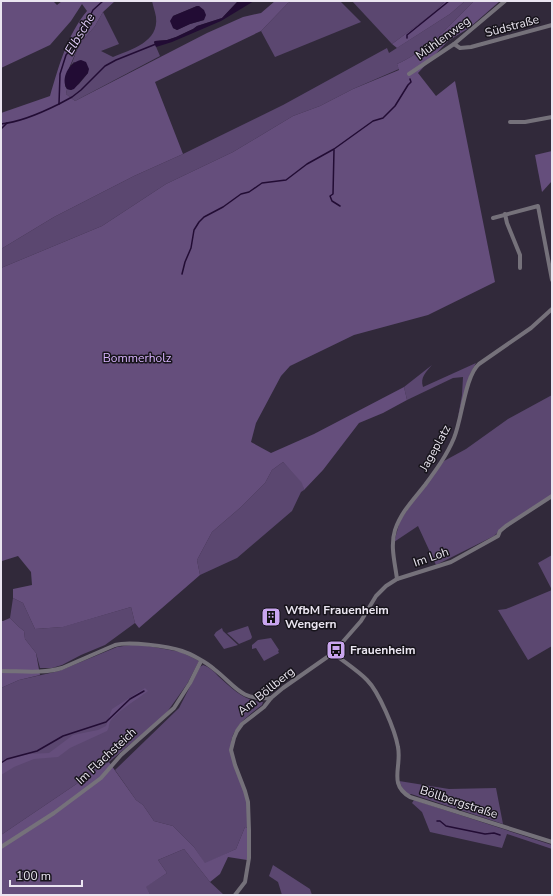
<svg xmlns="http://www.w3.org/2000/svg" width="553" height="896" font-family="'Nunito Sans',sans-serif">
<rect width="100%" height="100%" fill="#31293a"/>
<!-- green -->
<g fill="#5b4770" fill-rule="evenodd">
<path d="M152 1H238L222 18 197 26 193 29 176 37 167 40 155 41 154 42 160 56 75 101 66 94 67 89 71 90 79 84 88 73 74 62 71 65 79 45 95 26 103 12 119 44 101 51 113 57C132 49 159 42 156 17 155 11 153 6 152 1ZM197 6H199L204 20 190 24 177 30 173 28V16Z"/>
<polygon points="292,1 340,1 361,22 275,57 261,31 288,3"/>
<polygon points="352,1 445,1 435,12 392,44"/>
<path d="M465 1H474C451 24 427 51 397 64L399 69 353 89 320 106 293 116 233 152 166 184 102 226 1 268V249L54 217 134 176 183 154 283 105 387 48 389 53 450 14Z"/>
<path d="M476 363 470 374 458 417 462 395 463 377 453 378 407 400 404 387 432 365C426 372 420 377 423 387Z"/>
<polygon points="552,395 552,495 508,523 494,536 436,565 418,526 394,542 400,521 414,500 444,461 466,449 508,419"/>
<polygon points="283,462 303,483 304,490 301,492 292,511 237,558 200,575 197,560 212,532 241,507 265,483 272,470"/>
<polygon points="552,555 552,646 528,660 498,610 506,609 552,590 538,563"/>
<polygon points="13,598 23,603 35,629 62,627 131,607 135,623 105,645 81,655 62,665 52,668 40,668 36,653 25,639 24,631 19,627 10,618"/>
<polygon points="248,626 252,637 251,639 239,644 227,633"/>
<polygon points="222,628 223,631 238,645 224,649 214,635 216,632"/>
<polygon points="271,638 279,650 278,651 279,653 264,661 256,648 252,649 252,645 258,640"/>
<polygon points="137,644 181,652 199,661 187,684 165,715 109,762 1,835 1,688 19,680 59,671 117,647"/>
<path d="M203 665C209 667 214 671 218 676 232 688 243 701 263 702L262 705C252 713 241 720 235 731 222 752 244 781 247 803 248 811 248 819 248 828L245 827 236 849 205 864 194 847 173 826 154 821 143 805 136 800 115 770 179 708 200 667Z"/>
<polygon points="399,781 449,789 496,788 503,824 411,794 409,795 404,791"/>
<polygon points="414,800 552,845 552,849 507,834 502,848 430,832 422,812 412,803"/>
<polygon points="184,849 210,882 224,895 148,895 150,894 145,887 167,873 158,860"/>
<polygon points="273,865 310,889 312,895 282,895 278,882 269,876"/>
</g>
<!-- forest -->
<g fill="#654e7c">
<path d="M1 1H53L57 5 62 1H115L103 12 95 26 79 45 66 75 65 86 67 89 66 94 75 101 207 33 243 17 261 13 275 1H292L288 3 261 31 155 82 183 154 134 176 54 217 1 249V113L50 96C59 66 67 35 87 11L82 4 71 21 50 45 1 68Z"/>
<polygon points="445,1 465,1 450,14 397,48 392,44 435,12"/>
<path d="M474 1H500L469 28 448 41 418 73 436 96 455 81 495 282 428 315 354 335 290 366 281 376 256 423 251 442 271 453 314 434 404 387 407 400 383 413 359 423 323 470 304 490 302 483 283 462 272 470 265 483 241 507 212 532 197 560 200 575 139 628 135 623 131 607 63 627 35 629 23 603 13 598V589L32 585 31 572 18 556 2 561 1 563V268L102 226 166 184 233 152 293 116 320 106 353 89 399 70 397 64C427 51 451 24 474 1Z"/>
<polygon points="552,151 552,181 542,192 535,155"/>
<polygon points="10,618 19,627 24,631 25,639 36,653 40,675 19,680 1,688 1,621 3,621"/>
<path d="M145 688 148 691C136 700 122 708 112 719 108 723 110 727 107 731L70 748 58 757 34 759 14 767 1 775V762L28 754 49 753 73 735 98 730 106 726 112 709Z"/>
<polygon points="109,762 136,800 143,805 154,821 173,826 194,847 205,863 236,849 245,827 248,828 247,860 228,857 220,874 210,882 184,849 158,860 167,873 146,887 150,894 148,895 1,895 1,835"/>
</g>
<!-- water -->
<g fill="#220c34">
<polygon points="238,1 254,1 221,21 172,42 156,47 154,42 155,41 167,40 176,37 193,29 197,26 222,18"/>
<polygon points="197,6 199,6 204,10 206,15 204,20 190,24 177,30 173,28 170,21 173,16"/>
<path d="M81 60 86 62 89 69 88 73 74 89 71 90 67 89C60 79 69 62 81 60Z"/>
</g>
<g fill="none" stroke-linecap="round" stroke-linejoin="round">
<!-- stream -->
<g stroke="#220c34" stroke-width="1.5">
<polyline points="407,38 407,35 449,1"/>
<polyline points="59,104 72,97 81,90 105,66 116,60 156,44"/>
<path d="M1 124C21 122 41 113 59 104L60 74 66 55 79 39 93 10 103 1"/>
<polyline points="1,129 7,123"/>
<polyline points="334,150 333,194 330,196 332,201 340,206"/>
<polyline points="182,274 185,262 191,248 194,230 199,222 204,217 223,207 241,194 249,192 262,183 286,180 307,164 334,149 373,121 383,118 395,106 408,85 411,82 410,79"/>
<polyline points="1,763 7,759 37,751 63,736 106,722 130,699 144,691"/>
<polyline points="437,821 440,821 446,826 485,834 494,833 500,835"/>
</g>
<!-- street -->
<g stroke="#75717a" stroke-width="4">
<polyline points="454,44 460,48 471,47 552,25"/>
<polyline points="409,74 454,44 505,1"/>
<polyline points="510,122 525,122 552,117"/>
<polyline points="505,214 507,223 520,255 520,268"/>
<polyline points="493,218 538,206 552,280"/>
<path d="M397 579C395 563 390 546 395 530 401 512 414 499 425 485 436 470 447 455 454 438 462 419 465 376 479 364L531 328 552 309"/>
<path d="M333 653C344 662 357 670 367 680 379 692 395 730 398 747 402 767 388 784 410 797L552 842"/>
<path d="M1 671C21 671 42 674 62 668L115 645C129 641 168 646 182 651 191 654 206 662 214 669 235 685 240 701 271 698"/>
<polyline points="1,847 54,813 101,778 121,755 174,708 190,683 201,661"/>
<polyline points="235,895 245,882 249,858 249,830 248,802 245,791 235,765 231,750 234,738 237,731 242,724 264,707 271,698 283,688 333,653 361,621 376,596 386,586 397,579 451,562 498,536 500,531 506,526 552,496"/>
</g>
</g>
<!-- icons -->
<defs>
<g id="building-square" transform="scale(1)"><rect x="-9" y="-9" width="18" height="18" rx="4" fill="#c9a5ee" stroke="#17141b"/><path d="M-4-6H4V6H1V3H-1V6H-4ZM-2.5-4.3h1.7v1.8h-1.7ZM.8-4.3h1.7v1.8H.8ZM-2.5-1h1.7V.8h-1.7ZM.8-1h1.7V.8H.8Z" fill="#111"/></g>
<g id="bus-square" transform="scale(1)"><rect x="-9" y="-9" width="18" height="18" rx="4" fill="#c9a5ee" stroke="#17141b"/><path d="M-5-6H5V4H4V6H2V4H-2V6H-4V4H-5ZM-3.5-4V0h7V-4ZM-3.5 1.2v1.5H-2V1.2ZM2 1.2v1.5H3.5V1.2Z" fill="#111"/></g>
</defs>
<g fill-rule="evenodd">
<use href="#building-square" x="271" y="617"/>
<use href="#bus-square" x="336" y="650"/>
</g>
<g text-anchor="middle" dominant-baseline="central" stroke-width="3" stroke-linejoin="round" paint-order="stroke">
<!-- street labels -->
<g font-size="12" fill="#eae5f0" stroke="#17141b">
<text transform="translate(512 26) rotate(-15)">Südstraße</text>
<text transform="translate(443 38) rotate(-36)">Mühlenweg</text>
<text transform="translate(435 448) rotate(-61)">Jageplatz</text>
<text transform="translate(431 557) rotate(-19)">Im Loh</text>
<text transform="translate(266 691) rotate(-39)">Am Böllberg</text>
<text transform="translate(106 756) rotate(-43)">Im Flachsteich</text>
<text transform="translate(459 802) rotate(18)">Böllbergstraße</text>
</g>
<!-- park labels -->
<g font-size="12" fill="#d8b4fe" stroke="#17141b">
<text x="137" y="358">Bommerholz</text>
</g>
<!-- poi labels -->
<g font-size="12" font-weight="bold" fill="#eae5f0" stroke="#17141b" text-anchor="start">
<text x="285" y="610">WfbM Frauenheim<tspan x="285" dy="14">Wengern</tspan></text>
<text x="350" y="650">Frauenheim</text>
</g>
<!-- water labels -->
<g font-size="13" font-style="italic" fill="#dfcaf7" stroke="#17141b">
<text transform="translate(80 34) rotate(-59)">Elbsche</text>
</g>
</g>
<!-- border -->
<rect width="553" height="896" fill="none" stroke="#eae5f0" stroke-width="4"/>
<!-- scale -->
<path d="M10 880v6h72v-6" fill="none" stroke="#eae5f0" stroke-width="2"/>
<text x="16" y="880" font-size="12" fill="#eae5f0" stroke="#17141b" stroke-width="3" paint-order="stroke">100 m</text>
</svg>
